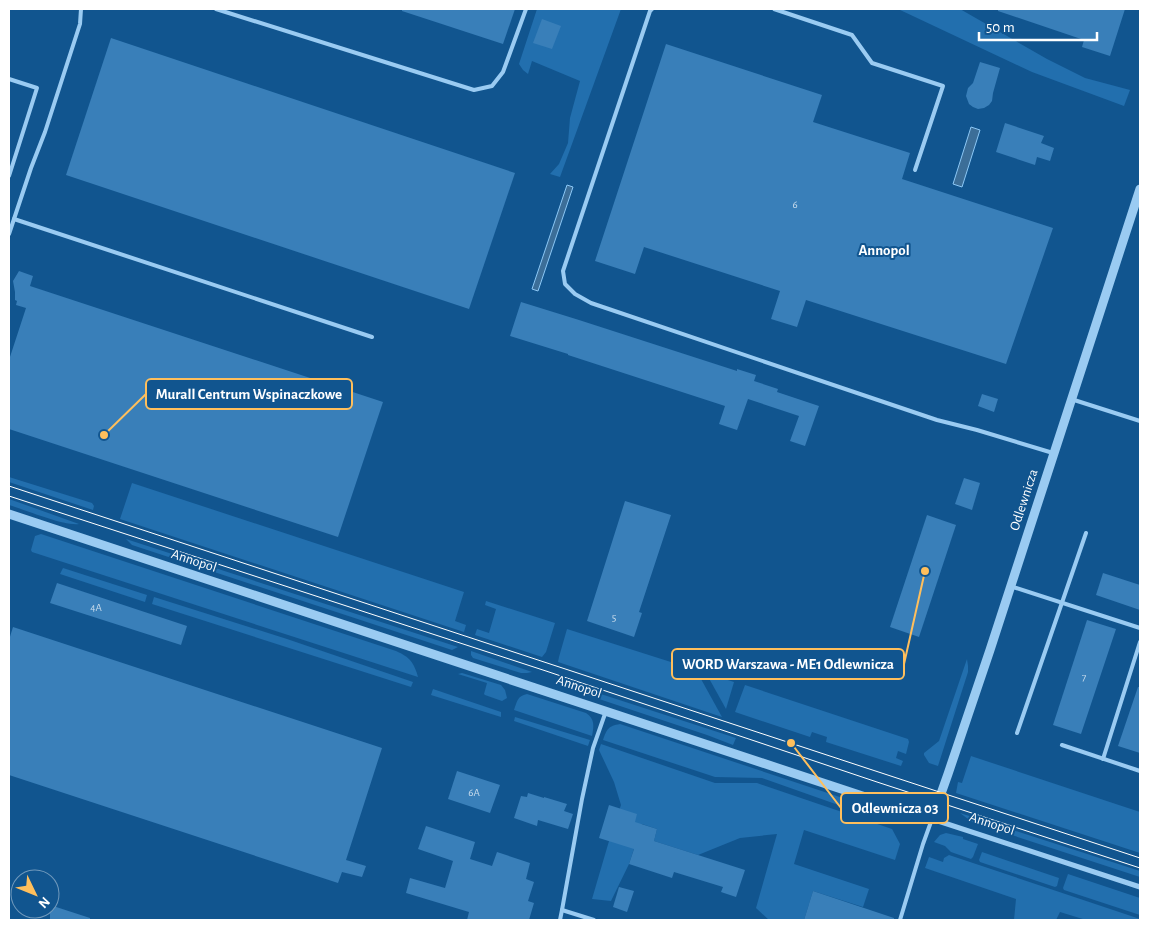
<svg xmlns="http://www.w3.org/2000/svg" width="1149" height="929" font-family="'Alegreya Sans',sans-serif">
<rect width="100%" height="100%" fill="#11558f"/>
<!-- green -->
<g fill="#226fae">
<polygon points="537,9 621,9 560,177 550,174 559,164 568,143 570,118 580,81 532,61 528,74 523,70 519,64"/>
<polygon points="898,9 960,9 1047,59 1085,78 1130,90 1124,106 1032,72"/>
<polygon points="9,477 92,503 94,506 93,510 9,482"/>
<polygon points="132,483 464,592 455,621 466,625 464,632 120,519"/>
<path d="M9 499 79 524C63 526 26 510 9 505Z"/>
<path d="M41 534 396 651C410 657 414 663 418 677L32 552 31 550 35 536Z"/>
<polygon points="126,539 458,647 452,650 132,545"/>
<polygon points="63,568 147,595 145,602 60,574"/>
<polygon points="154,597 287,639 413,682 411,687 152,604"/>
<polygon points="486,601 555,623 546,652 542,657 475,635 477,629 489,633 496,609 485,605"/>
<polygon points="567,629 696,670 722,717 558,662 559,657"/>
<polygon points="471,651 532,672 527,673 521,673 473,658 471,655"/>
<polygon points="967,659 968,666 968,672 938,766 929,763 924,755 924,753 939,741"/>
<polygon points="462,673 501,685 505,690 507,698 502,701 485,695 484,694 487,683 458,674"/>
<polygon points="706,673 734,682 726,709"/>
<polygon points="561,681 736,738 733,745 707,735 572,690"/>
<polygon points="745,685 908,739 909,742 906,754 898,751 896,758 903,761 901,766 826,742 827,737 812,732 810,737 735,712"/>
<polygon points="433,689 501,712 501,717 431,695"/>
<path d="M527 694 586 713C595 719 594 726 592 736L514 710C517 702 517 696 527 694Z"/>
<polygon points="515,717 590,740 588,746 514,721"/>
<path d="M620 724 885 812 884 814 878 819 762 778 715 777 603 740C607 729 608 726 620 724Z"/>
<polygon points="601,744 715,783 757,783 892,829 900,844 895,860 804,830 794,864 869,889 863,907 813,891 804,920 769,920 756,908 777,834 740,838 698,855 654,841 657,829 642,824 629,864 611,901 592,899 609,841 621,805 614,782 599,750"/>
<polygon points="971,756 1140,812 1140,853 956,793 958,782 962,783"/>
<polygon points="960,813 1140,871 1140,877 972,822"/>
<polygon points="946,833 963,837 963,839 978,844 973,857 971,859 951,852 945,846 934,842 940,835"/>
<polygon points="982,852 1059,878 1057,886 1055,887 980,862 979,860"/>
<polygon points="949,855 1140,919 1140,920 1086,920 1060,912 1056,920 1014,920 1016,899 925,868 929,857 943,862 944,858"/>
<polygon points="1068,874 1140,898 1140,915 1064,890 1063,888"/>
</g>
<!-- water -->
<g fill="#3c6e98" stroke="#8cc8f6">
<polygon points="971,127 980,130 962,187 953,184"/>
<polygon points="567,185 573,187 538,291 532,289"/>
</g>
<!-- building -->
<g fill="#397fb9">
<polygon points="402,9 515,9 503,44 402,11"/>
<polygon points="998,9 1125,9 1110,56 1082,47 1084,40 998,11"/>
<polygon points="542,19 561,26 552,49 533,43"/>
<polygon points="111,38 515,173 469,309 66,175"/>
<polygon points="666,44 822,95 813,122 910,153 902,179 1053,228 1006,364 806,300 797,327 771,319 780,291 644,247 635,274 595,261"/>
<polygon points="980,62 1000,68 993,93 992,101 989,105 984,108 978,109 973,107 969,104 966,96 968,88 973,83"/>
<polygon points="1005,123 1044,136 1041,143 1054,148 1050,161 1037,157 1035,165 996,152"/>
<polygon points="19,271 33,276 30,286 383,402 338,537 9,429 9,360 26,308 16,305 17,301 15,300 15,292 13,281"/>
<polygon points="521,302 579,320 737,371 737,369 756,375 754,381 778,389 777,392 819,406 805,446 790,441 799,416 748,399 737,430 719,424 725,406 568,355 568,354 510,336"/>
<polygon points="982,394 998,399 994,412 978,406"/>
<polygon points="964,478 980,483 972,510 955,504"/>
<polygon points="625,501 671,515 639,612 642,613 634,637 587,621"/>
<polygon points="927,515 956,525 919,637 890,627"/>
<polygon points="1103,573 1140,585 1140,610 1096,595"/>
<polygon points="57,583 187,626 181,645 50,603"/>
<polygon points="1087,620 1116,629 1081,734 1053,725"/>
<polygon points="13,627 382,748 346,860 366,866 362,877 342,872 338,883 9,775 9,640"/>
<polygon points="1138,687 1140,687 1140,753 1118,746"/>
<polygon points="457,771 500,785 490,813 448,799"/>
<polygon points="528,793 544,798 544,797 567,804 564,811 573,814 568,829 538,820 537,826 514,818 521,796 527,797"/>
<polygon points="609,805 637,814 635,822 657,829 654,841 745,870 736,897 721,892 723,887 674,872 672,878 629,864 634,849 599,838"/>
<polygon points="426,826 475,842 470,859 492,866 497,852 530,863 526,879 534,882 528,901 534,903 529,920 467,920 469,912 406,893 410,878 445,888 453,861 418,849"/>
<polygon points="619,887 634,891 627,912 613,907"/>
<polygon points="813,891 894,918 894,920 804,920"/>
<polygon points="50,905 90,918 90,920 50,920"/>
</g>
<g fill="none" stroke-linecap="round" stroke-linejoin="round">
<!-- service -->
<g stroke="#9acbf2" stroke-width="4">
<polyline points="216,9 474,90 492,86 503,72 526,9"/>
<polyline points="652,9 650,11 563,271 565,284 575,294 591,303 937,420 977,430 1053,453"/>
<polyline points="774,9 852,35 872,63 943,86 915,170"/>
<polyline points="9,79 37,88 9,176"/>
<polyline points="14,219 372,337"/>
<polyline points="9,234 31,168 45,132 80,24 81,9"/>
<polyline points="1071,399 1140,421"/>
<polyline points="1010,586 1140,628"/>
<polyline points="877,650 883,652"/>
<polyline points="1017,733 1086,533"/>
<polyline points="1062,745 1140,771"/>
<polyline points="1103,759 1140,642"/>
<polyline points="562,910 594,920"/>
<polyline points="560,920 562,910 582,799 593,748 606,711"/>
<polyline points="900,920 923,844 932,819"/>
</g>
<!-- minor -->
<polyline stroke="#9acbf2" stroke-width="5" points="932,819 1140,887"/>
<!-- tertiary -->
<polyline stroke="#9acbf2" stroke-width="9" points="9,514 932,819 948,774 990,650 1140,189"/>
<!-- tram -->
<g stroke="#fff" stroke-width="1">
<polyline points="9,486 1140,858"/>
<polyline points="9,496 546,671 877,782 1140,868"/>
</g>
</g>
<g text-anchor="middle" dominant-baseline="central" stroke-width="4" stroke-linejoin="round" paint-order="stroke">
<!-- number labels -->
<g font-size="11" fill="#cedfee">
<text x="795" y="204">6</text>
<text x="96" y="607">4A</text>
<text x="614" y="617">5</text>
<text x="1084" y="677">7</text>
<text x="474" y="792">6A</text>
</g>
<!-- street labels -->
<g font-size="14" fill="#fff" stroke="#11558f">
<text transform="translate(1024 500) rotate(-72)">Odlewnicza</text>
<text transform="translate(194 561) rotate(18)">Annopol</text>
<text transform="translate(579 687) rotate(18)">Annopol</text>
<text transform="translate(992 824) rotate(18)">Annopol</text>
</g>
<!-- neighbourhood labels -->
<g font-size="15" font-weight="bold" fill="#fff" stroke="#11558f">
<text x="884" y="250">Annopol</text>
</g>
</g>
<!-- callouts -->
<path fill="none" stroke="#ffbf5c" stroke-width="2" d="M104 435L146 394M925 571L904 664M791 743L841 808"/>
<g fill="#ffbf5c" stroke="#11558f" stroke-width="2">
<circle cx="104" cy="435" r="5"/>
<circle cx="925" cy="571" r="5"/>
<circle cx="791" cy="743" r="5"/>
</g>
<g fill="#11558f" stroke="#ffbf5c" stroke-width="2">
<rect x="146" y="379" width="206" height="30" rx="5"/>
<rect x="672" y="649" width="232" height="30" rx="5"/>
<rect x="841" y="793" width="107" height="30" rx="5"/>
</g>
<g font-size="15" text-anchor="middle" font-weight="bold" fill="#fff">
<text x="249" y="399">Murall Centrum Wspinaczkowe</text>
<text x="788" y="669">WORD Warszawa - ME1 Odlewnicza</text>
<text x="895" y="813">Odlewnicza 03</text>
</g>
<!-- border -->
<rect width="1149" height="929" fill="none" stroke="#ffffff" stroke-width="20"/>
<!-- north arrow -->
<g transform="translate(35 894) rotate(133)"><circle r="24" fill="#11558f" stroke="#7099bc"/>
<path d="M0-4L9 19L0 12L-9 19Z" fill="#ffbf5c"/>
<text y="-8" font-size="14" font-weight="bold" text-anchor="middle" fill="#ffffff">N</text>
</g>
<!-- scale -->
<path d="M979 32v8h118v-8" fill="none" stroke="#ffffff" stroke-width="2.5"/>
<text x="986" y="32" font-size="15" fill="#ffffff" stroke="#11558f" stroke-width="4" paint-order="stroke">50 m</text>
</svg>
